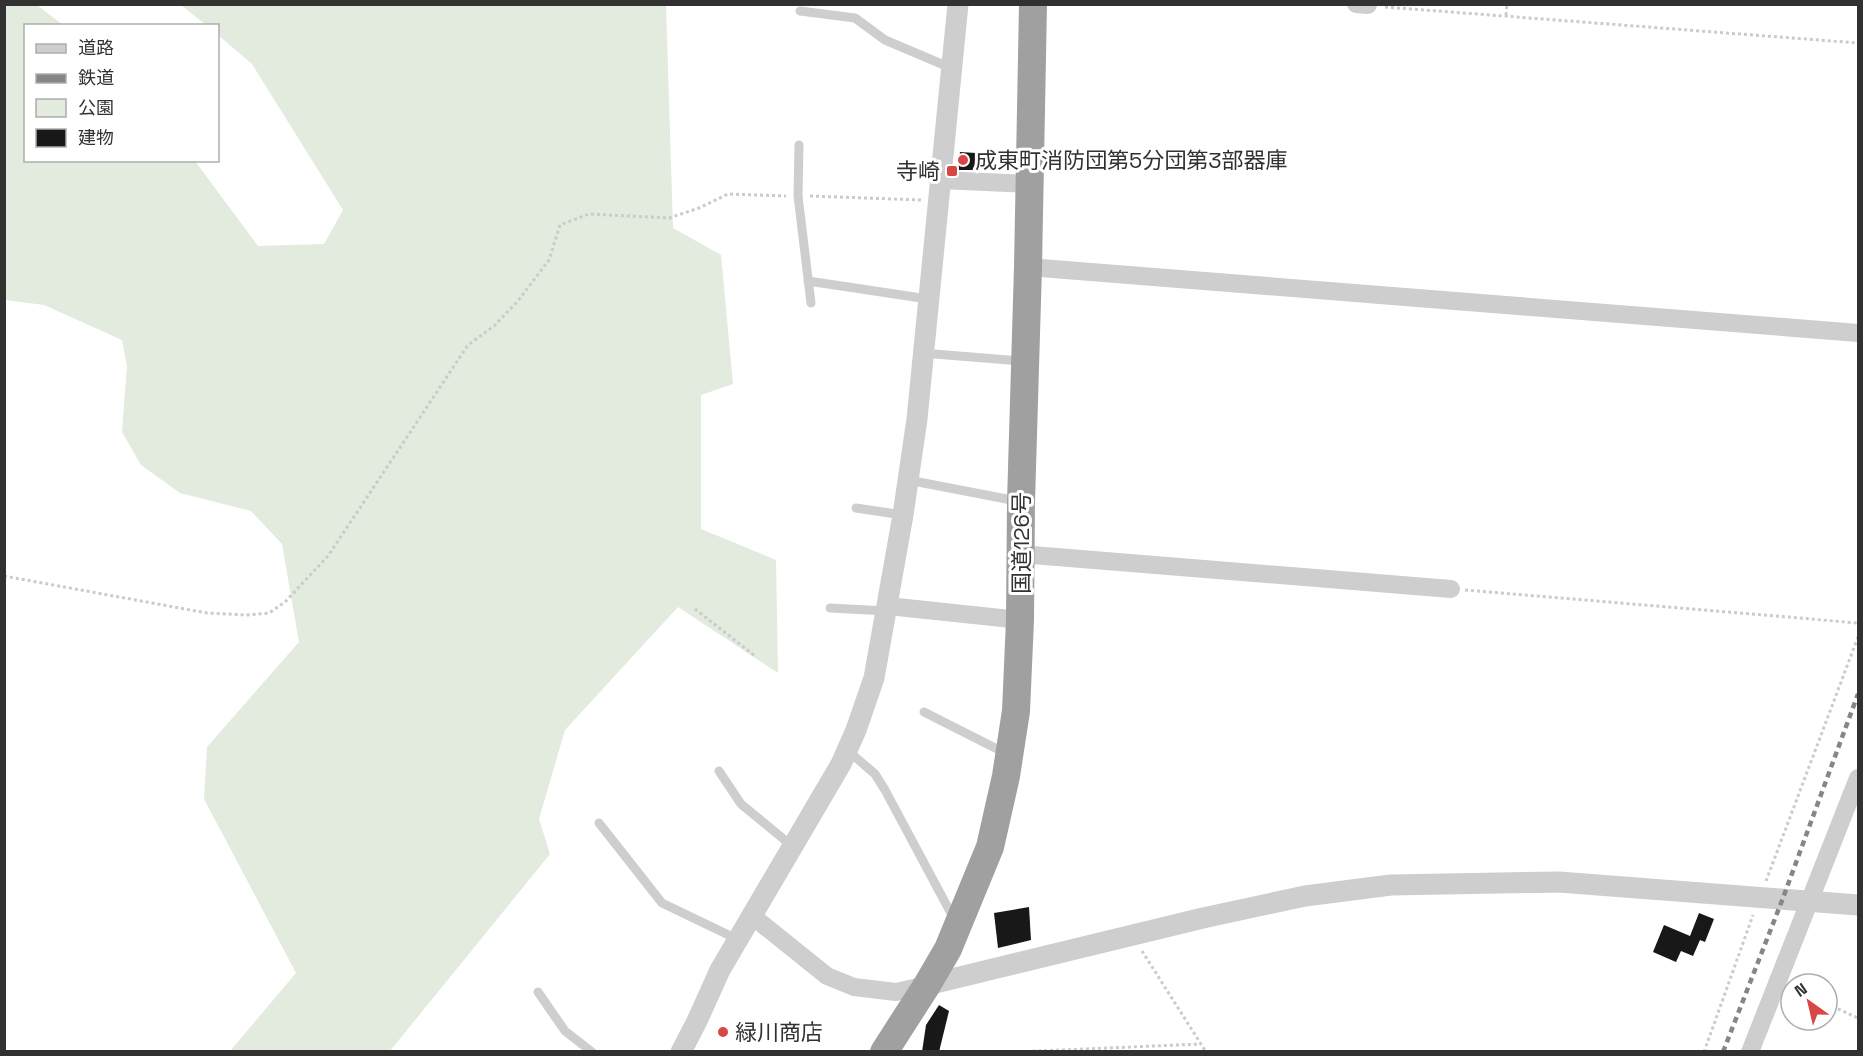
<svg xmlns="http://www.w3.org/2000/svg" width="1863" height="1056" font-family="'Space Grotesk','Noto Sans JP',sans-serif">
<rect width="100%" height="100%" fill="#fff"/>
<!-- green -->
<polygon fill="#e3eade" points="5,4 37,5 63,25 26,26 26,160 195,161 258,246 324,244 343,210 252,64 218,35 218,26 206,25 181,5 666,5 673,228 721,255 733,384 701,395 701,529 776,560 778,673 678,607 565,730 539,819 550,854 390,1051 230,1051 296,973 204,799 207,747 299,642 282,544 251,511 180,493 141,465 122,432 127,366 122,340 44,305 5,300"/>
<!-- building -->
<g fill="#181818">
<polygon points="960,152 976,153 975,170 958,170"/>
<polygon points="1029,907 1031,940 998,948 994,913"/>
<polygon points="1699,913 1714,919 1705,942 1700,940 1693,956 1681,951 1676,962 1653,952 1664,925 1690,936"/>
<polygon points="939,1005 949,1011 939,1052 922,1052 926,1025"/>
</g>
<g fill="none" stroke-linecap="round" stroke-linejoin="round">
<!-- path -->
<g stroke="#cbcbcb" stroke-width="3" stroke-dasharray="3 3" stroke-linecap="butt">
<polyline points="1385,7 1858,43"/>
<polyline points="1506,15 1507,4"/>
<polyline points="810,196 921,200"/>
<polyline points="4,576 207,613 247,615 269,613 285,602 328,556 468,345 494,326 517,302 549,260 560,225 589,214 669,218 699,208 728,194 786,196"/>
<polyline points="1465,590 1858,623"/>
<polyline points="695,609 755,656"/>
<polyline points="1766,881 1858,637"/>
<polyline points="1142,951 1206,1052"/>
<polyline points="1827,1004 1858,1018"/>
<polyline points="1014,1052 1201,1044"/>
<polyline points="1704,1052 1753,915"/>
</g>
<!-- service -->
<g stroke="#cecece" stroke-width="9">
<polyline points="800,11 855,18 885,40 951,68"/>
<polyline points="799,145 798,196 811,303"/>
<polyline points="808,281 928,299"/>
<polyline points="922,353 1022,361"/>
<polyline points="908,480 1017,501"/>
<polyline points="856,508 903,515"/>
<polyline points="830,608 887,611"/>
<polyline points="924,712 1005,753"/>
<polyline points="847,750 875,774 885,790 954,919"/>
<polyline points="719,771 741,804 792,846"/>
<polyline points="599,823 662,903 737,939"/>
<polyline points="538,992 565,1031 592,1052"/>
</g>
<!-- minor -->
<g stroke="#cecece" stroke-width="18">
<polyline points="1356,4 1368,5"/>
<polyline points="941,180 1029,184"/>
<polyline points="1028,267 1858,333"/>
<polyline points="1020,554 1451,589"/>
<polyline points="888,606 1020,620"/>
<polyline points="751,915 827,976 854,987 896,992 927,985"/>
<polyline points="1750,1052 1858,778"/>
</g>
<!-- tertiary -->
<g stroke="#cecece" stroke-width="21">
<polyline points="927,985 1203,918 1305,896 1391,885 1559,882 1858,905"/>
<polyline points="681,1052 697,1021 720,970 841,764 856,730 874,678 903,515 917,419 958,4"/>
</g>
<!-- trunk -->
<polyline stroke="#a0a0a0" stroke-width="28" points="884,1052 927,985 948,949 990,847 1006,776 1016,711 1020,620 1021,502 1028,267 1033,4"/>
<!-- rail -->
<polyline stroke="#868686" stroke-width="4.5" stroke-dasharray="6 4.5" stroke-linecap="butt" points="1723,1052 1783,898 1858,694"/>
</g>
<!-- markers -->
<g fill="#d84744" stroke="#fff" stroke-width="2">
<circle cx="963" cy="160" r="6"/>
<rect x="946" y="165" width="12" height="12" rx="3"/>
<circle cx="723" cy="1032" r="6"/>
</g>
<g text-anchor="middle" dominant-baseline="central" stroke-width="6" stroke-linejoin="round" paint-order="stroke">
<!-- poi labels -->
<g font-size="22" fill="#313131" stroke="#fff" text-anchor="start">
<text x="975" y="160">成東町消防団第5分団第3部器庫</text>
<text x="940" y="171" text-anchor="end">寺崎</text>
<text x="735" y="1032">緑川商店</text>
</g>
<!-- street labels -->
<g font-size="22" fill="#313131" stroke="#fff">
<text transform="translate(1021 543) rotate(-90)">国道126号</text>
</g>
</g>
<!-- border -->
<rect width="1863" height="1056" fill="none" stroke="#313131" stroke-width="12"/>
<!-- legend -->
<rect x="24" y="24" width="195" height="138" fill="#ffffff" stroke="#adadad" stroke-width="1.5"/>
<rect x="36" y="44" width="30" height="9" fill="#cecece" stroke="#adadad" stroke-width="1.5"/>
<text x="78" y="54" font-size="18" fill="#313131">道路</text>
<rect x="36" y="74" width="30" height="9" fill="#868686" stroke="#adadad" stroke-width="1.5"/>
<text x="78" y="84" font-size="18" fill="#313131">鉄道</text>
<rect x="36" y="99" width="30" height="18" fill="#e3eade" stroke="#adadad" stroke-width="1.5"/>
<text x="78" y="114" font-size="18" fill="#313131">公園</text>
<rect x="36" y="129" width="30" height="18" fill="#181818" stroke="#adadad" stroke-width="1.5"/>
<text x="78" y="144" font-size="18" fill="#313131">建物</text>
<!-- north arrow -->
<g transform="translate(1809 1002) rotate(326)"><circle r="28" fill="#ffffff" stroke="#adadad" stroke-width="1.5"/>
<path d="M0-4.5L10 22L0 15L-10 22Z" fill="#d84744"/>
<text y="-9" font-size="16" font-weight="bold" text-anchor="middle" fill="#313131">N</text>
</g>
</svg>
